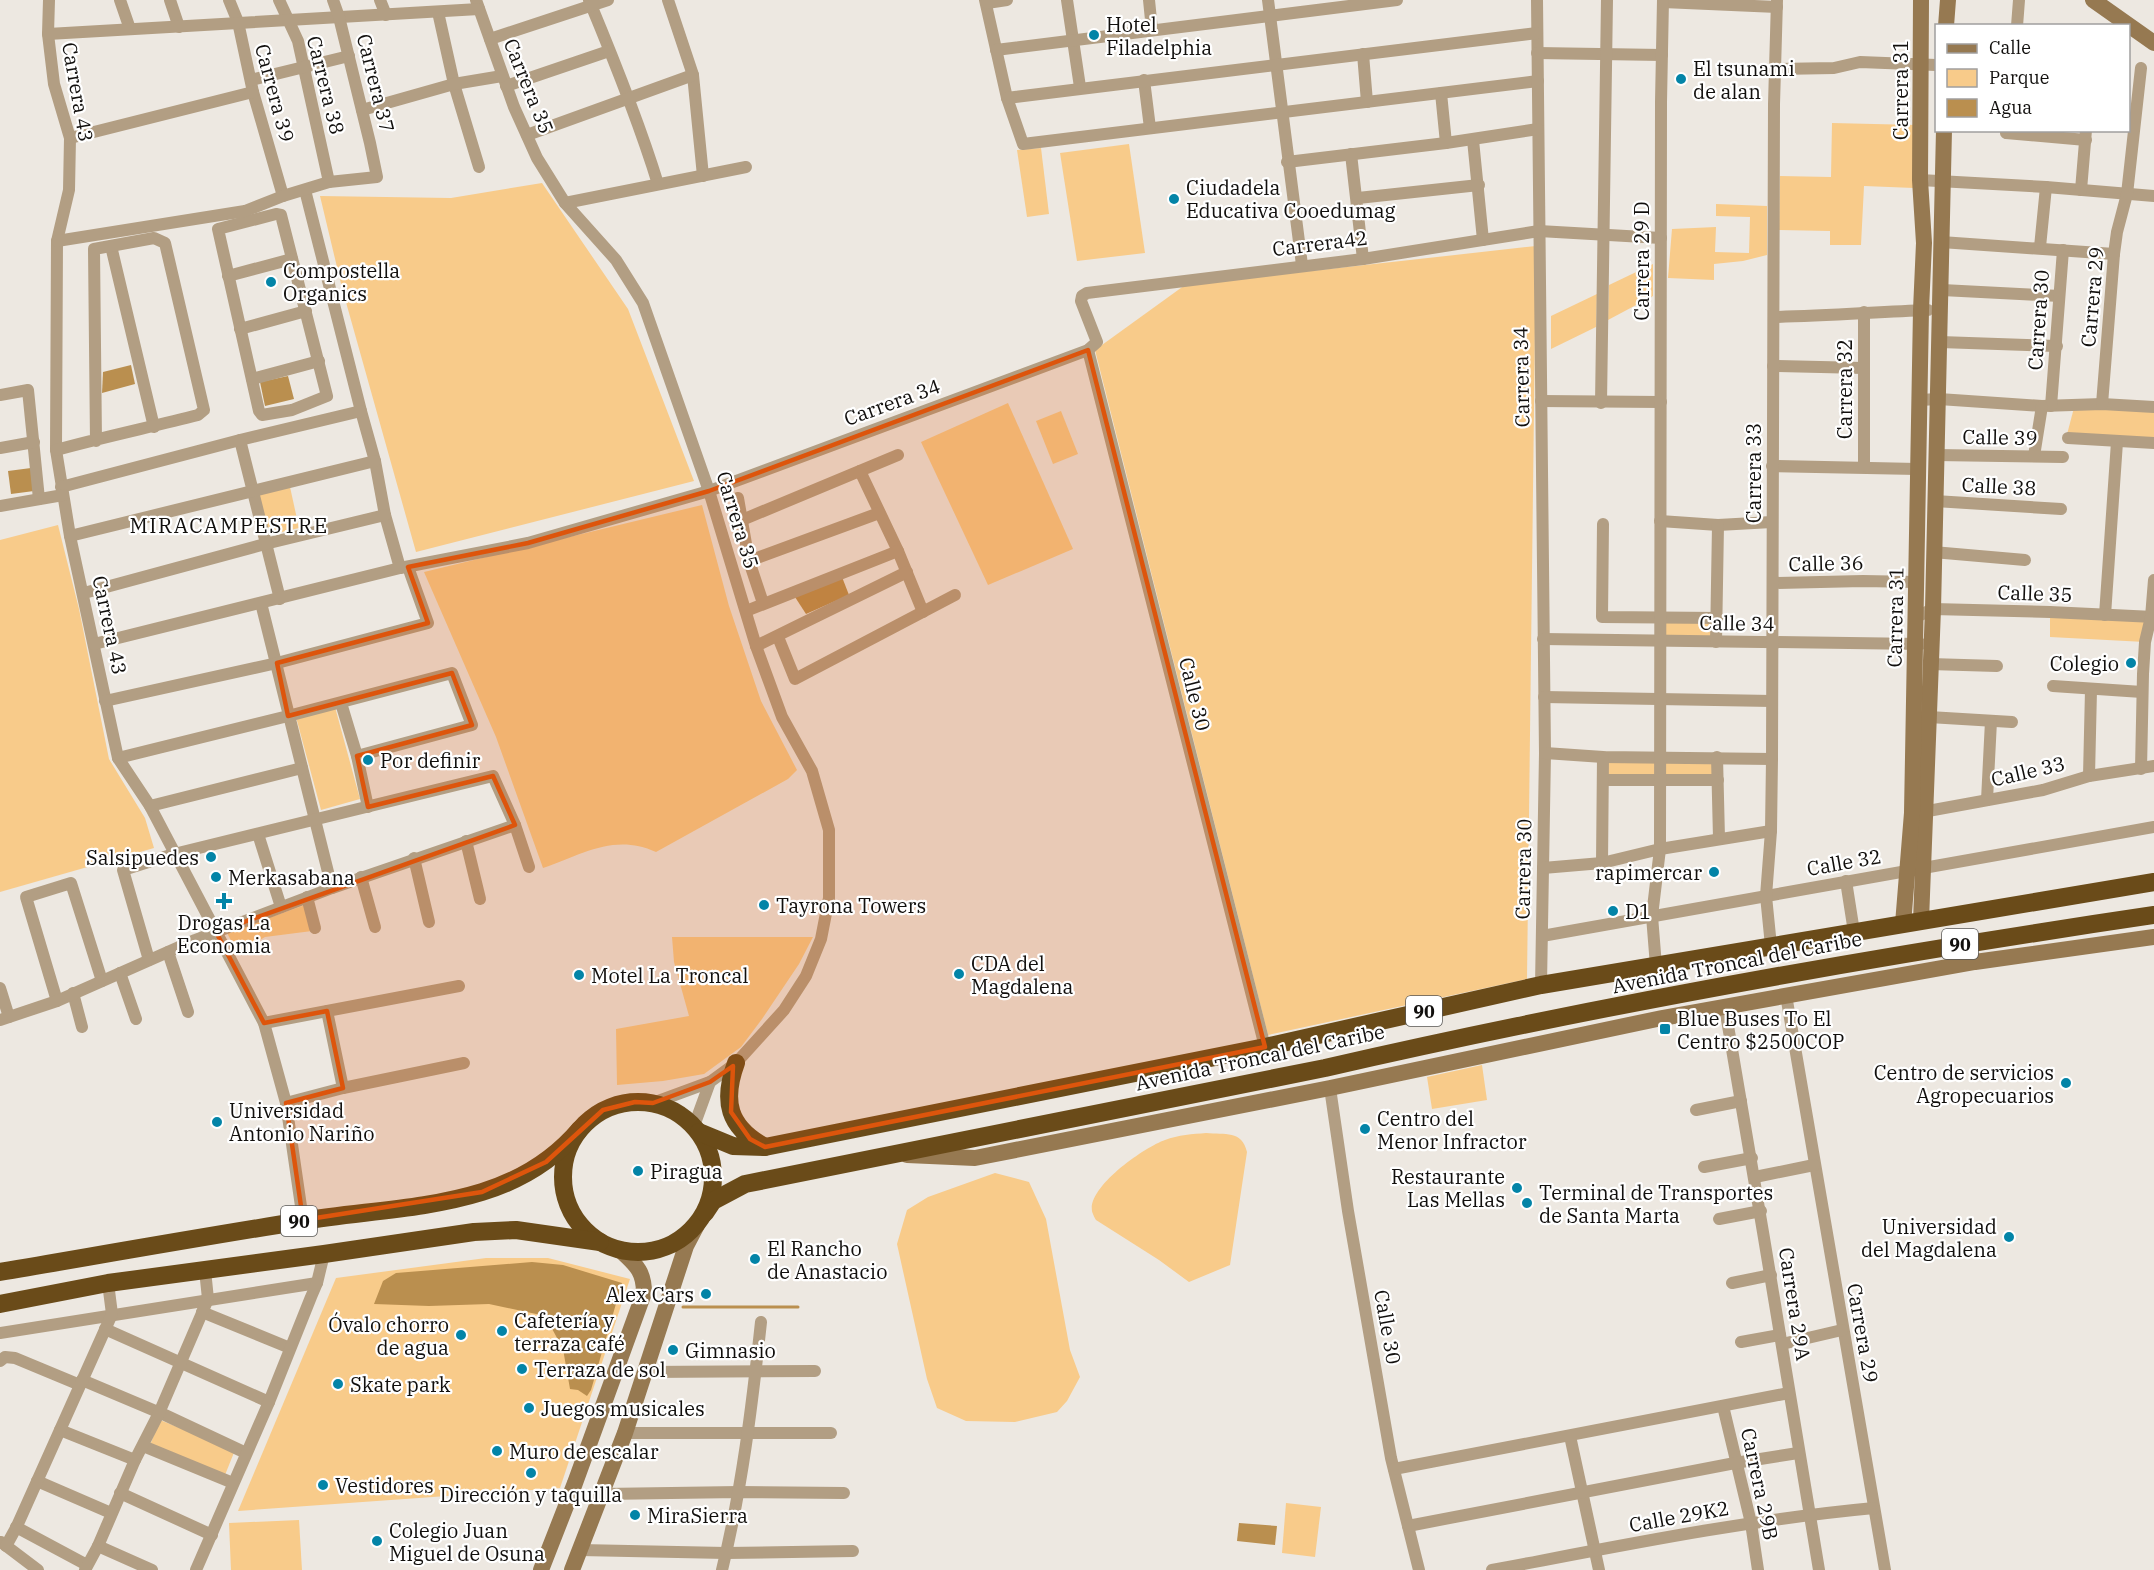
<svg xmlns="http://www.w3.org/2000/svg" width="2154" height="1570" font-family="'IBM Plex Serif',serif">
<rect width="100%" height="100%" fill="#ede8e1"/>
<!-- green -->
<g fill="#f8cb8a">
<polygon points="1832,123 1916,125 1914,188 1864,186 1861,245 1830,245 1830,231 1779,230 1780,176 1831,177"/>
<polygon points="1129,144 1145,253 1077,261 1060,153"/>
<polygon points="1041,148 1049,214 1027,217 1017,150"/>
<polygon points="542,183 628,309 694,481 416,552 342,288 320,196 451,198"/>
<polygon points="1716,204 1767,206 1767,255 1743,261 1714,264 1714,280 1668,278 1672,229 1716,227 1715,252 1749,253 1750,217 1716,216"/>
<polygon points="1536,246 1527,979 1268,1035 1095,350 1185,285"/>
<polygon points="1653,264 1653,296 1608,320 1609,285"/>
<polygon points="1597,294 1596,327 1551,349 1551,316"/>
<polygon points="1008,403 1073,549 988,585 921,442"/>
<polygon points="2075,404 2154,406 2154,443 2065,442"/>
<polygon points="1061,411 1078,454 1053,464 1036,421"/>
<polygon points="290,487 299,528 269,535 259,494"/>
<path d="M702 505 729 606 761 701 797 770 788 779 656 852C615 833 583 854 543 868L496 737 424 572Z"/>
<polygon points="58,525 79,609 109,759 145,818 154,848 0,892 0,540"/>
<polygon points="2050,612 2151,617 2145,642 2050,637"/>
<polygon points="1666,620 1715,621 1713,638 1666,636"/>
<polygon points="335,707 360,799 321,810 296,717"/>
<polygon points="1607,758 1657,761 1656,776 1606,775"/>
<polygon points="1665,759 1715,760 1714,778 1665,778"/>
<polygon points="305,905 312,931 265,937 238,953 227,933"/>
<polygon points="672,937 813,937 799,964 762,1019 741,1047 704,1074 663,1081 617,1085 616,1029 689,1016 674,962"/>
<polygon points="1482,1065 1487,1100 1432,1109 1427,1077"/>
<path d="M1206 1133C1225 1135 1242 1130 1247 1152L1230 1265 1189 1282 1159 1260 1096 1220C1095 1219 1092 1212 1092 1211 1088 1186 1145 1147 1165 1140 1178 1135 1193 1134 1206 1133Z"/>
<polygon points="995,1173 1029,1182 1046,1219 1070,1350 1080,1377 1067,1401 1057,1412 1015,1422 966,1421 937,1408 927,1379 897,1244 907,1210 928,1197"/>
<polygon points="486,1258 548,1258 630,1279 560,1488 238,1511 336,1278"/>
<polygon points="160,1420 235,1450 225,1475 150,1445"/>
<polygon points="1286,1503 1321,1507 1315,1557 1282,1553"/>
<polygon points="299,1520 302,1570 231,1570 229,1523"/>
</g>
<!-- water -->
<g fill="#ba8f4f">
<polygon points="131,365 135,384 102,393 103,372"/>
<polygon points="288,376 294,399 265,406 260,382"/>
<polygon points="31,468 34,491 11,494 8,471"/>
<polygon points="842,577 849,595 806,614 795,597"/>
<polygon points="532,1262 563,1265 622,1283 591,1390 587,1396 578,1390 570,1389 563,1349 550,1325 541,1315 489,1304 429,1306 374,1304 383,1281 396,1273"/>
<polygon points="1239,1523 1277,1526 1275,1545 1237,1541"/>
</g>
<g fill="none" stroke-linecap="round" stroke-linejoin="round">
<!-- stream -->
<polyline stroke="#ba8f4f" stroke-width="3" points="683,1307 798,1307"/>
<!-- street -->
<g stroke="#b29e83" stroke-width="12">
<polyline points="49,0 48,34 54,84 70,138 69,190 57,241 56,450 70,536 118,758 150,806 264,1023 286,1103 303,1220"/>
<polyline points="120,0 130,29"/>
<polyline points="170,0 179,27"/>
<polyline points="229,0 238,22 253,92 283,196"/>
<polyline points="279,0 298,41 329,182"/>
<polyline points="380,0 386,15"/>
<polyline points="476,0 514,107 537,158 565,203 616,260 643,303 709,491 756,646 782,717 812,771 829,830 829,898 821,939 806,976 784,1010 736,1063 710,1082 653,1103"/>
<path d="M589 0C614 60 639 122 658 184"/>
<polyline points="668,0 693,75 703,176"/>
<polyline points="985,0 1007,98 1023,144 1538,81"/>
<polyline points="1067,0 1080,87"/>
<polyline points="1149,0 1152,30"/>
<polyline points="1268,0 1302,265"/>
<polyline points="1537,0 1545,753 1541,985"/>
<polyline points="1663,2 1777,7"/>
<polyline points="987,3 1007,0"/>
<polyline points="438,12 454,84 479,167"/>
<polyline points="2017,26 2019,0"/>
<polyline points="48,34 479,9"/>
<polyline points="490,39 608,0"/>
<polyline points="996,50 1397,0"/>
<polyline points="1537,53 1662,55"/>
<polyline points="1363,54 1367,102"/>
<polyline points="1775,69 1834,68 1860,62 1936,65"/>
<polyline points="251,80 349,56"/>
<polyline points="1144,80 1150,128"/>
<polyline points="506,86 609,51"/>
<polyline points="1441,93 1446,143"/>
<polyline points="1007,98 1537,33"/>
<polyline points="362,110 454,84 502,76"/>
<polyline points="2007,130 2006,133 2086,140"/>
<polyline points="527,135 693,75"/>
<polyline points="70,138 253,92"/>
<polyline points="1473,140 1483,240"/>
<polyline points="1351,154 1363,259"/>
<polyline points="1287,162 1446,143 1538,129"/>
<polyline points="1920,180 2046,187 2154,196"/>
<polyline points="305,190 361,411 375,461 385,515 400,568"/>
<polyline points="2081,190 2086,130"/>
<polyline points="1358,198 1479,185"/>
<polyline points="565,203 746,167"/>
<polygon points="276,214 281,215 327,396 292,410 262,415 259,411 218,229"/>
<polyline points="57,241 245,211 283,196 329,182 377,177 370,143 339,17 333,0"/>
<polyline points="1941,242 2114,254"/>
<polyline points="111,246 154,427"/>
<polyline points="2040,247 2046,187"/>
<polyline points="228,276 292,259"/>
<polyline points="1942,290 2059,296"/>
<path d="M1774 317C1825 316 1876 312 1928 310"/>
<polyline points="240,329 306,311"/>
<polyline points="1940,342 2057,346"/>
<polyline points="1088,350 1265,1047"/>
<polyline points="1773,366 1863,368"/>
<polyline points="252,379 319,361"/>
<polyline points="0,395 28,390 39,499"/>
<polyline points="1919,400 1939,399 2042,406 2102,404 2154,407"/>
<polyline points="1541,401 1661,402"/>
<polyline points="1601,403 1607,0"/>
<polyline points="2102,404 2114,254 2117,232 2127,194 2141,68"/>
<polyline points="2051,406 2063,250"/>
<polyline points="2068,438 2154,443"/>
<polyline points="240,440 280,599"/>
<polyline points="0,448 34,442"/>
<path d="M56 450C103 437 151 427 198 415L204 410 165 243 154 238 94 249 96 441"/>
<polyline points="1936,455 2063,457"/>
<polyline points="2034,456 2042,406"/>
<polyline points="1772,466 1917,469"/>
<polyline points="1864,466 1864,312"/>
<polyline points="860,471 898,551 923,612"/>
<polyline points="61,487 240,440 361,411"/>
<polyline points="738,498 749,561 763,603"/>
<polyline points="1935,501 2061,509"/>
<polyline points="0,506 63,495"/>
<polyline points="742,520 898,455"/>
<polyline points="1660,521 1718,525 1772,522"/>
<polyline points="1603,524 1602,617 1718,618"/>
<polyline points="70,536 375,461"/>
<polyline points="1933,552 2025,560"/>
<polyline points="749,561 879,513"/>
<polyline points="1773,583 1863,581 1917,582"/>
<polyline points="84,593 265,544 385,515"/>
<polyline points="261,603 332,888"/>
<polyline points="746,611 898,551"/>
<polyline points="2105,615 2117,442"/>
<polyline points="1916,617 1933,609 2050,612 2154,617"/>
<polyline points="778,637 795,679 955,595"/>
<polyline points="1543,639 1921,644"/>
<polyline points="1716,642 1718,525"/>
<polyline points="94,644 400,568 528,543 709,491 1088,350 1097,342 1081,301 1082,296 1087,293 1363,259 1539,231 1661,238"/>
<polyline points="756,646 907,572"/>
<polyline points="1930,664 1997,666"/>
<polyline points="2053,686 2142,692"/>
<polyline points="1544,697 1772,701"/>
<polyline points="105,701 277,663 428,623 408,567"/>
<polyline points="341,703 357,756 368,807"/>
<polyline points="1929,717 2012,722"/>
<polyline points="1545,753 1603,757 1772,759"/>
<polyline points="1717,757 1719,838"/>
<polyline points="118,758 288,716 452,673 472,725 357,756"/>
<polyline points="2141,769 2143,674 2145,642 2151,617 2154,580"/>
<polyline points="2089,776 2091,690"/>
<polyline points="1604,780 1718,780"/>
<polyline points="1987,800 1991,721"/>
<polyline points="150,806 302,768"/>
<polyline points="1917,813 2043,790 2089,776 2154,766"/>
<polyline points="258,834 281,907"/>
<polyline points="466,841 480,899"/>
<polyline points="414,858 429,922"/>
<polyline points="1602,863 1603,757"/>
<polyline points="1543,868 1602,863 1660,849 1771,831"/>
<polyline points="361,877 375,927"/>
<polyline points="1846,881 1854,932"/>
<polyline points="307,897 315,928"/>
<polyline points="1542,936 2154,827"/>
<polyline points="1771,946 1766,896 1771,831 1772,759 1774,104 1777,0"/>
<polyline points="168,952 188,1012"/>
<polyline points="149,960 123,870 174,854 493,776 515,825 529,867"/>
<polyline points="1656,966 1652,916 1660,849 1661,102 1663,0"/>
<polyline points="120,973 136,1019"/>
<polyline points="0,988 9,1017"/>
<polyline points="73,993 82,1027"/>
<polyline points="1786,995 1885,1570"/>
<polyline points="57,1001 26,897 71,883 102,981"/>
<path d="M1725 1008C1758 1195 1787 1383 1819 1570"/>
<polyline points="327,1011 343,1088"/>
<polyline points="0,1020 57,1001 195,940 332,888 515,825"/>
<polyline points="264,1023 459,986"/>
<polyline points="1330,1088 1348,1211 1391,1458 1419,1570"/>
<polyline points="286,1103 343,1088 464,1063"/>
<polyline points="1696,1110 1741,1101"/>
<polyline points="694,1126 710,1082"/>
<polyline points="1704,1167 1752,1158"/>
<polyline points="1755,1177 1814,1165"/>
<polyline points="1719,1219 1761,1211"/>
<polyline points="1732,1283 1771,1275"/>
<polyline points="202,1312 290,1348"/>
<polyline points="105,1329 269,1402"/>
<polyline points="0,1333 317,1283"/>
<polyline points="1741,1342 1780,1335"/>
<polyline points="1782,1344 1842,1330"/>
<polyline points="0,1361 5,1357 15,1358 80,1385"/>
<polyline points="645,1372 815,1371"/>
<polyline points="82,1380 165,1415 246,1453"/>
<polyline points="1723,1406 1751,1523 1758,1570"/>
<polyline points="60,1430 135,1460"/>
<polyline points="625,1433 831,1433"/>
<polyline points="1570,1436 1599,1570"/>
<polyline points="143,1446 233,1483"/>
<polyline points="1394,1469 1789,1393"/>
<polyline points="37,1481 111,1513"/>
<polyline points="120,1493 212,1535"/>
<polyline points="603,1494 739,1492 844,1493"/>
<polyline points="1408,1526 1735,1463 1798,1453"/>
<polyline points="16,1527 87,1565"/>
<polyline points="1,1542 38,1570"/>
<polyline points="6,1546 17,1526 112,1314 108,1283"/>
<polyline points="98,1546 152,1570"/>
<polyline points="580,1550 726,1553 853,1551"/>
<polyline points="85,1570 98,1546 135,1460 159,1413 208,1299 205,1270"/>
<polyline points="196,1570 269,1402 311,1297 317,1283 324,1254"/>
<path d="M722 1570C742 1488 752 1406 761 1322"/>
<path d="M1492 1570C1619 1546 1745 1520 1874 1508"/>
</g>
<!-- secondary -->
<g stroke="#967951" stroke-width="16">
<polyline points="2093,0 2154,43"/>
<polyline points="1946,26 1948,0"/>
<polyline points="1921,921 1933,609 1944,130"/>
<polyline points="1903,924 1912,813 1921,310 1924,243 1920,180 1921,0"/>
<polyline points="907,1155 975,1158 1330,1088 1662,1018 1975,962 2154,937"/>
<path d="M541 1570 575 1483 644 1293C644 1271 636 1265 621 1251"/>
<polyline points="572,1570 625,1433 686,1246 697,1225"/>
</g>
<!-- highway -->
<g stroke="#6a4b19" stroke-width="18">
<path d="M736 1063C722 1101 728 1127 765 1147"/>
<circle cx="638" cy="1177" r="75"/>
<polyline points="699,1132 733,1146 765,1147 1265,1047 1541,985 2154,882"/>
<path d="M705 1213 713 1201 745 1184 1325 1068C1599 1005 1876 956 2154 915"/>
<path d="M0 1272C100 1255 201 1237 302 1221 361 1211 424 1210 482 1192 521 1180 553 1161 580 1129"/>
<polyline points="0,1304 108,1283 324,1254 474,1232 516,1230 600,1242"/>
</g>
</g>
<!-- marked area -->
<path fill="#dd550c" fill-opacity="0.2" stroke="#dd550c" stroke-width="4.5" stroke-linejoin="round" d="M1088 350 1265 1047 765 1147 750 1139 731 1112 733 1066 710 1082 653 1103 635 1102 603 1110 546 1162 482 1192 303 1220 286 1103 343 1088 327 1011 264 1023 216 932 515 825 493 776 368 807 357 756 472 725 452 673 288 716 277 663 428 623 408 567 528 543 709 491Z"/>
<!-- markers -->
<g fill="#0384a7" stroke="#fff" stroke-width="2">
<circle cx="1094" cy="35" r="6"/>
<circle cx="1681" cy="79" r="6"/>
<circle cx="1174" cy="199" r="6"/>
<circle cx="271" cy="282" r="6"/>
<circle cx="2131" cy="663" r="6"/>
<circle cx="368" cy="760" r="6"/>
<circle cx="211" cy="857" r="6"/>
<circle cx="1714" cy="872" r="6"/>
<circle cx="216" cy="877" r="6"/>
<path d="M221 892h6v6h6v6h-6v6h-6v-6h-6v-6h6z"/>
<circle cx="764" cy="905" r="6"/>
<circle cx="1613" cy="911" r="6"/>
<circle cx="959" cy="974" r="6"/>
<circle cx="579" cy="975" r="6"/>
<rect x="1659" y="1023" width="12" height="12" rx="3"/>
<circle cx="2066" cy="1083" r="6"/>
<circle cx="217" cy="1122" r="6"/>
<circle cx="1365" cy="1129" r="6"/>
<circle cx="638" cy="1171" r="6"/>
<circle cx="1517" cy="1188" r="6"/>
<circle cx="1527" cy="1203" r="6"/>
<circle cx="2009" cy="1237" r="6"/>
<circle cx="755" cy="1259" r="6"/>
<circle cx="706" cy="1294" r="6"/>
<circle cx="502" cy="1331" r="6"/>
<circle cx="461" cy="1335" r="6"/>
<circle cx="673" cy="1350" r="6"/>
<circle cx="522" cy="1369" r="6"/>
<circle cx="338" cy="1384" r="6"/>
<circle cx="529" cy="1408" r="6"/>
<circle cx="497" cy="1451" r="6"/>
<circle cx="531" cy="1473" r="6"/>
<circle cx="323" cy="1485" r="6"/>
<circle cx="635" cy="1515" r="6"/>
<circle cx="377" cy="1541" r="6"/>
</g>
<g text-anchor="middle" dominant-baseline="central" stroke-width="4.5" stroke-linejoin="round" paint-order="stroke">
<!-- shield labels -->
<g fill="#fff" stroke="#585756" stroke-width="1.5">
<rect x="1942" y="929" width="36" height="30" rx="4.5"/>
<rect x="1406" y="996" width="36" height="30" rx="4.5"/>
<rect x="281" y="1206" width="36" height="30" rx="4.5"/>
</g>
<g font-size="18" font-weight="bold" fill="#110f0d">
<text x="1960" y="944">90</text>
<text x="1424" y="1011">90</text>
<text x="299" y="1221">90</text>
</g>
<!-- poi labels -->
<g font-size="20" fill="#110f0d" stroke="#fff" text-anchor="start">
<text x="1106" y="24">Hotel<tspan x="1106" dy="23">Filadelphia</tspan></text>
<text x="1693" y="68">El tsunami<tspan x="1693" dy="23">de alan</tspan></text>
<text x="1186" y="187">Ciudadela<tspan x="1186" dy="23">Educativa Cooedumag</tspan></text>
<text x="283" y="270">Compostella<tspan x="283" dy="23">Organics</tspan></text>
<text x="2119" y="663" text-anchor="end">Colegio</text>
<text x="380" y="760">Por definir</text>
<text x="199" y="857" text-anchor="end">Salsipuedes</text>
<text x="1702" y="872" text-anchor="end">rapimercar</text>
<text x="228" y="877">Merkasabana</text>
<text x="776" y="905">Tayrona Towers</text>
<text x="1625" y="911">D1</text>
<text x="224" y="922" text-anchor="middle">Drogas La<tspan x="224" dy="23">Economia</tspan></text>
<text x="971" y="963">CDA del<tspan x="971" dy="23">Magdalena</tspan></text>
<text x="591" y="975">Motel La Troncal</text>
<text x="1677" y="1018">Blue Buses To El<tspan x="1677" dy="23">Centro $2500COP</tspan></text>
<text x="2054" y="1072" text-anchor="end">Centro de servicios<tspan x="2054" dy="23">Agropecuarios</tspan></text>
<text x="229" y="1110">Universidad<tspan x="229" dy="23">Antonio Nariño</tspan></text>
<text x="1377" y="1118">Centro del<tspan x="1377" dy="23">Menor Infractor</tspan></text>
<text x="650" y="1171">Piragua</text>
<text x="1505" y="1176" text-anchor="end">Restaurante<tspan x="1505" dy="23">Las Mellas</tspan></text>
<text x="1539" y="1192">Terminal de Transportes<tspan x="1539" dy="23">de Santa Marta</tspan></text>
<text x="1997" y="1226" text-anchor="end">Universidad<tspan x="1997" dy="23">del Magdalena</tspan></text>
<text x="767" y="1248">El Rancho<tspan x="767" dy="23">de Anastacio</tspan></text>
<text x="694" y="1294" text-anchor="end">Alex Cars</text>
<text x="514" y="1320">Cafetería y<tspan x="514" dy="23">terraza café</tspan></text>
<text x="449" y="1324" text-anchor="end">Óvalo chorro<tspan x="449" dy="23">de agua</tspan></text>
<text x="685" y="1350">Gimnasio</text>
<text x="534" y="1369">Terraza de sol</text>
<text x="350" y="1384">Skate park</text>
<text x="541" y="1408">Juegos musicales</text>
<text x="509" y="1451">Muro de escalar</text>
<text x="335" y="1485">Vestidores</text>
<text x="531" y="1494" text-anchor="middle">Dirección y taquilla</text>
<text x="647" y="1515">MiraSierra</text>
<text x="389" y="1530">Colegio Juan<tspan x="389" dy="23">Miguel de Osuna</tspan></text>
</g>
<!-- street labels -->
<g font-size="20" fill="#110f0d" stroke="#fff">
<text transform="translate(376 83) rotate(76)">Carrera 37</text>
<text transform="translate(326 85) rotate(76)">Carrera 38</text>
<text transform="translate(529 86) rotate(68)">Carrera 35</text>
<text transform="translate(1900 90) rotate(-90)">Carrera 31</text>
<text transform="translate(78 92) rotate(80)">Carrera 43</text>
<text transform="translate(275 93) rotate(75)">Carrera 39</text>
<text transform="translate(1320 243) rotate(-7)">Carrera42</text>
<text transform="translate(1641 261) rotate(-90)">Carrera 29 D</text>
<text transform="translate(2092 297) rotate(-85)">Carrera 29</text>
<text transform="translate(2038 320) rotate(-86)">Carrera 30</text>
<text transform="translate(1521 377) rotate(-91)">Carrera 34</text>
<text transform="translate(1844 389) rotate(-90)">Carrera 32</text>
<text transform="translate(892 402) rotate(-20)">Carrera 34</text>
<text transform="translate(2000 437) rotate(1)">Calle 39</text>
<text transform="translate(1753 473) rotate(-90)">Carrera 33</text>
<text transform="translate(1999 486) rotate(3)">Calle 38</text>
<text transform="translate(738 520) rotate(73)">Carrera 35</text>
<text transform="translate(1826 563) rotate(-1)">Calle 36</text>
<text transform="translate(2035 593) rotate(2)">Calle 35</text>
<text transform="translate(1895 617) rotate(-89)">Carrera 31</text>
<text transform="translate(1737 623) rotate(1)">Calle 34</text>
<text transform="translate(110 625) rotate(78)">Carrera 43</text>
<text transform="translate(1195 694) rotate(76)">Calle 30</text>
<text transform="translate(2028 771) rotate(-13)">Calle 33</text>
<text transform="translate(1844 862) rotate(-10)">Calle 32</text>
<text transform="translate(1523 869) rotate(-89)">Carrera 30</text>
<text transform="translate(1737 962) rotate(-11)">Avenida Troncal del Caribe</text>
<text transform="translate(1260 1057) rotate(-12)">Avenida Troncal del Caribe</text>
<text transform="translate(1795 1304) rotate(81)">Carrera 29A</text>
<text transform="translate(1388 1327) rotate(80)">Calle 30</text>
<text transform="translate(1863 1333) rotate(80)">Carrera 29</text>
<text transform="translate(1760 1484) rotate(78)">Carrera 29B</text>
<text transform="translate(1679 1516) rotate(-10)">Calle 29K2</text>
</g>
<!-- neighbourhood labels -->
<g font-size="21" letter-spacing="1.5" fill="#110f0d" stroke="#fff">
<text x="229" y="525">MIRACAMPESTRE</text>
</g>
</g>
<!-- legend -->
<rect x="1935" y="24" width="195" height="108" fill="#ffffff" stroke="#a09f9e" stroke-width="1.5"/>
<rect x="1947" y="44" width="30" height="9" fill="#967951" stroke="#a09f9e" stroke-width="1.5"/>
<text x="1989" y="54" font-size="18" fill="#110f0d">Calle</text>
<rect x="1947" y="69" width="30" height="18" fill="#f8cb8a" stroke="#a09f9e" stroke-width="1.5"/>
<text x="1989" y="84" font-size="18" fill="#110f0d">Parque</text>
<rect x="1947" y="99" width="30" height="18" fill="#ba8f4f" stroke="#a09f9e" stroke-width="1.5"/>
<text x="1989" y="114" font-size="18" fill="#110f0d">Agua</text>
</svg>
